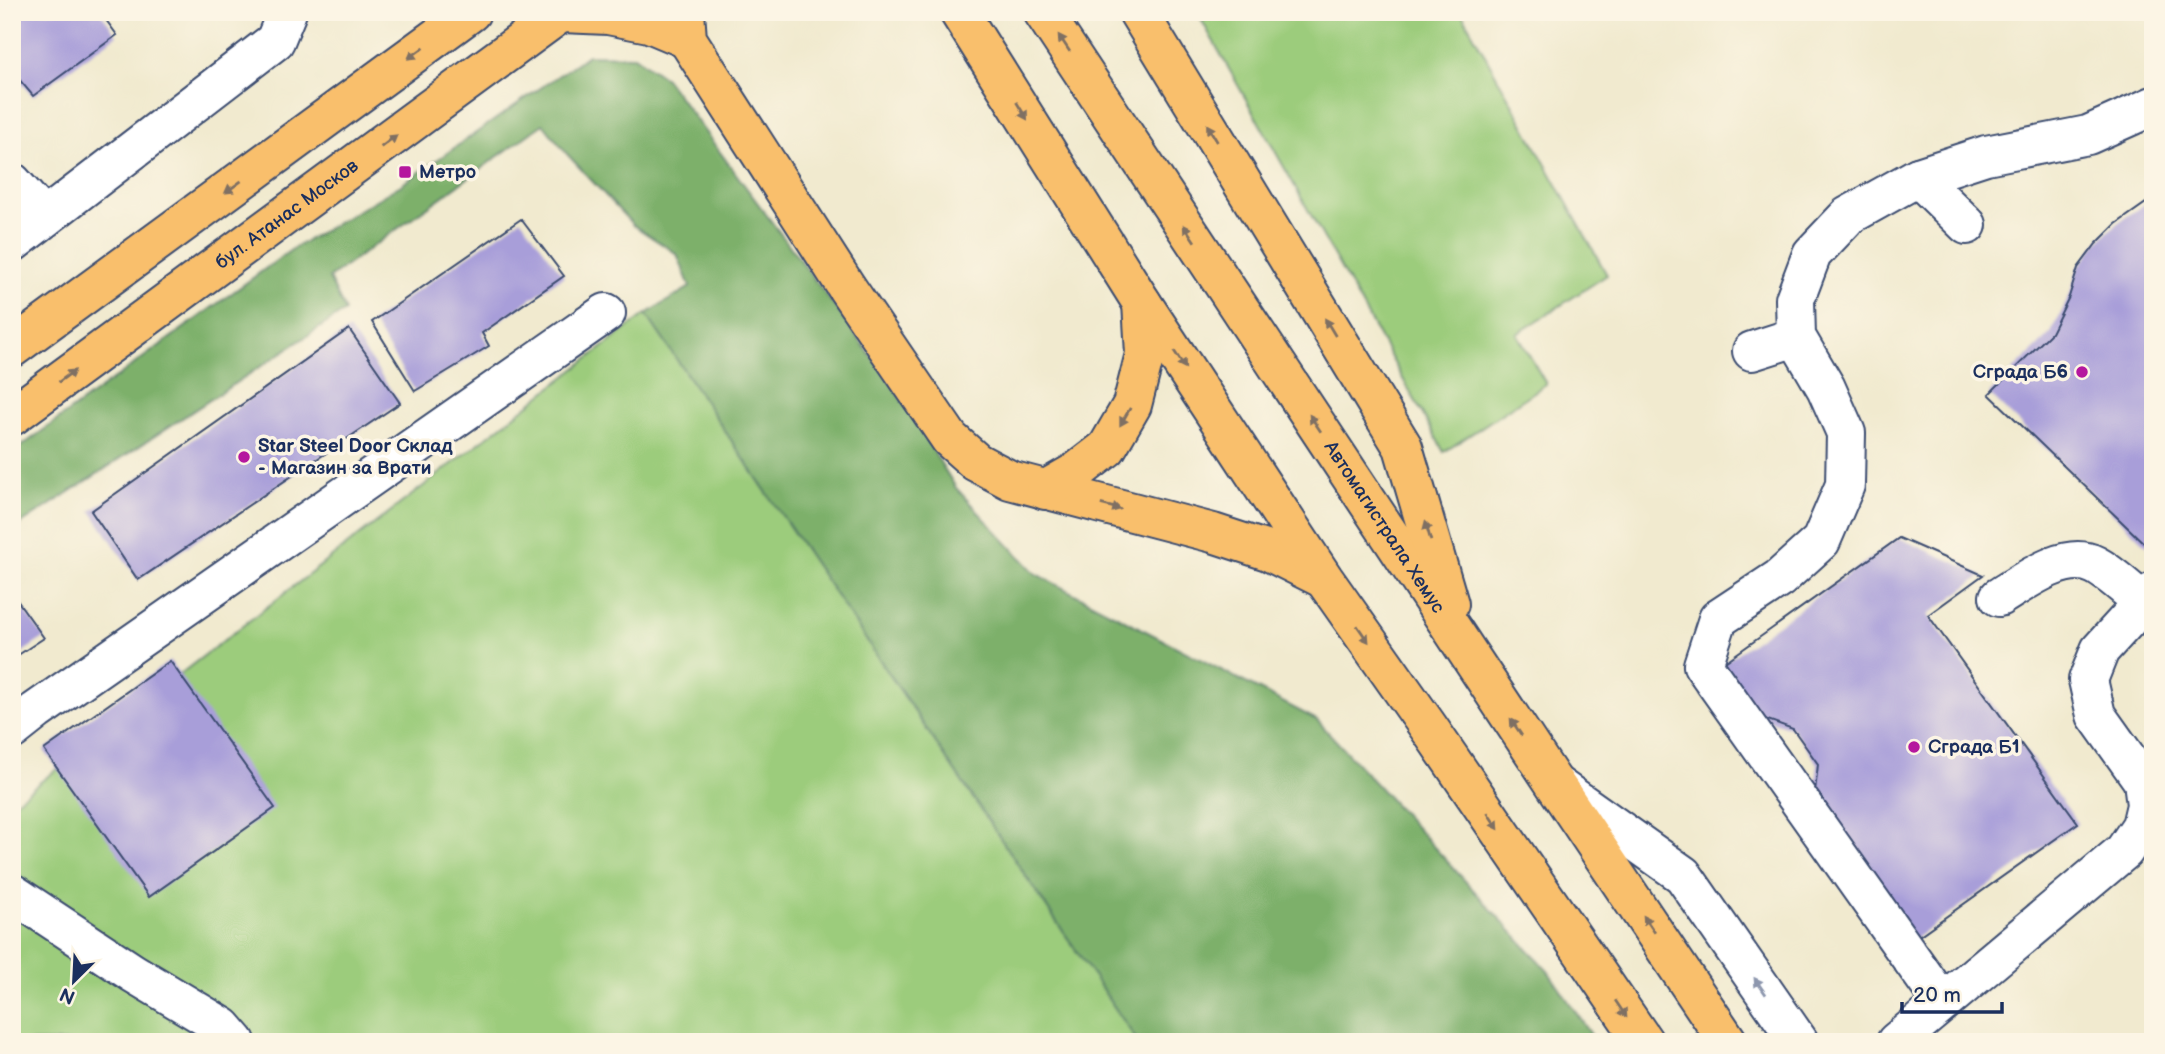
<svg xmlns="http://www.w3.org/2000/svg" width="2165" height="1054" font-family="'Balsamiq Sans',sans-serif">
<rect width="100%" height="100%" fill="#fcf5e5"/>
<filter id="ink" filterUnits="userSpaceOnUse"><feTurbulence type="fractalNoise" baseFrequency=".0143" numOctaves="2"/><feDisplacementMap in="SourceGraphic" scale="14" xChannelSelector="R" yChannelSelector="G"/><feConvolveMatrix kernelMatrix="1 2 1 2 8 2 1 2 1" color-interpolation-filters="sRGB"/></filter>
<filter id="wash" filterUnits="userSpaceOnUse"><feTurbulence type="fractalNoise" baseFrequency=".00686" numOctaves="4" result="noise"/><feDisplacementMap in="SourceGraphic" scale="28" xChannelSelector="R" yChannelSelector="G"/><feGaussianBlur stdDeviation="1.57" result="paint"/><feColorMatrix in="noise" values="0 0 0 0 0 0 0 0 0 0 0 0 0 0 0 0 0 1.4 0 .05"/><feComposite in="paint" operator="in"/></filter>
<g filter="url(#wash)">
<rect width="100%" height="100%" fill="#f1eacf"/>
<!-- green -->
<g fill="#9ccc7b" stroke="#5c7e6c" stroke-width="2">
<polygon points="1197,12 1461,12 1607,275 1517,334 1546,384 1444,452"/>
<polygon points="646,314 1138,1042 12,1042 12,804"/>
</g>
<!-- forest -->
<polygon fill="#7db06b" stroke="#4c7064" stroke-width="2" points="588,55 634,56 665,78 892,384 956,488 1036,574 1317,720 1548,971 1596,1042 1138,1042 646,314 690,287 677,254 633,225 567,154 543,124 329,278 345,311 12,530 12,453 291,250 401,185"/>
<g id="blocks">
<!-- building -->
<g fill="#a89ed9">
<polygon points="12,12 100,12 117,35 33,96 12,71"/>
<polygon points="2153,198 2153,544 2149,548 1989,394 2051,333 2069,297 2078,268 2096,244 2116,224"/>
<polygon points="521,219 564,276 482,333 489,346 415,391 372,322"/>
<polygon points="349,329 400,403 138,580 91,511"/>
<polygon points="1899,538 1983,575 1928,615 2078,823 1913,940 1814,802 1818,764 1793,729 1751,714 1718,667"/>
<polygon points="12,593 44,638 12,659"/>
<polygon points="170,661 275,808 149,897 44,750"/>
</g>
</g>
</g>
<g filter="url(#ink)">
<use href="#blocks" fill-opacity="0" stroke="#3b4b6f" stroke-width="2"/>
<g fill="none" stroke-linecap="round" stroke-linejoin="round">
<!-- minor casing -->
<g stroke="#3b4b6f" stroke-width="42">
<g id="minor">
<polyline points="1918,177 1967,225"/>
<polyline points="12,182 44,218"/>
<polyline points="12,243 275,41 287,12"/>
<polyline points="1752,351 1796,337"/>
<path d="M1999 597C2024 582 2065 550 2095 565 2111 573 2129 591 2143 602"/>
<polyline points="12,730 36,711 606,313"/>
<polyline points="1556,785 1683,875 1799,1042"/>
<polyline points="12,893 133,973 223,1027 236,1042"/>
<polyline points="1942,1002 1703,665 1718,619 1780,578 1821,541 1845,485 1846,433 1826,388 1796,337 1795,299 1812,254 1848,216 1918,177 1986,155 2088,135 2153,106"/>
<polyline points="1896,1042 2124,851 2141,826 2146,805 2143,781 2096,715 2088,680 2100,650 2153,592"/>
</g>
</g>
<!-- major casing -->
<g stroke="#3b4b6f" stroke-width="42">
<g id="major">
<polyline points="12,348 471,12"/>
<path id="s1" d="M12 416 562 12"/>
</g>
</g>
<!-- highway casing -->
<g stroke="#3b4b6f" stroke-width="42">
<g id="highway">
<polyline points="685,12 687,39 847,288 950,439 976,462 1010,480 1213,533 1268,551 1322,578"/>
<polyline points="959,12 1142,303 1324,579 1429,728 1644,1042"/>
<path id="s2" d="M1043 12 1554 783 1728 1042"/>
<polyline points="1138,12 1403,447 1449,604"/>
<polyline points="562,13 608,15 649,23 687,39"/>
<polyline points="1045,490 1076,472 1107,448 1132,405 1145,354 1142,303"/>
</g>
</g>
<!-- minor -->
<use href="#minor" stroke="#fff" stroke-width="38"/>
<!-- major -->
<use href="#major" stroke="#f9bf6c" stroke-width="38"/>
<!-- highway -->
<use href="#highway" stroke="#f9bf6c" stroke-width="38"/>
</g>
<!-- one-way arrows -->
<defs><path id="oneway-solid" d="M-6-.8H1V-3.2L6.5 0L1 3.2V.8H-6Z" transform="scale(1.75)"/></defs>
<g fill="#7f7064">
<use href="#oneway-solid" transform="translate(1064 43) rotate(-124)"/>
<use href="#oneway-solid" transform="translate(416 53) rotate(144)"/>
<use href="#oneway-solid" transform="translate(1022 111) rotate(58)"/>
<use href="#oneway-solid" transform="translate(1212 133) rotate(-121)"/>
<use href="#oneway-solid" transform="translate(389 141) rotate(-37)"/>
<use href="#oneway-solid" transform="translate(233 187) rotate(144)"/>
<use href="#oneway-solid" transform="translate(1189 233) rotate(-124)"/>
<use href="#oneway-solid" transform="translate(1330 327) rotate(-121)"/>
<use href="#oneway-solid" transform="translate(1180 360) rotate(57)"/>
<use href="#oneway-solid" transform="translate(67 376) rotate(-36)"/>
<use href="#oneway-solid" transform="translate(1125 417) rotate(120)"/>
<use href="#oneway-solid" transform="translate(1315 423) rotate(-124)"/>
<use href="#oneway-solid" transform="translate(1111 507) rotate(14)"/>
<use href="#oneway-solid" transform="translate(1428 531) rotate(-106)"/>
<use href="#oneway-solid" transform="translate(1363 634) rotate(55)"/>
<use href="#oneway-solid" transform="translate(1516 727) rotate(-124)"/>
<use href="#oneway-solid" transform="translate(1493 821) rotate(56)"/>
<use href="#oneway-solid" transform="translate(1649 924) rotate(-124)"/>
<use href="#oneway-solid" transform="translate(1621 1009) rotate(56)"/>
</g>
<use fill="#8d97ae" href="#oneway-solid" transform="translate(1760 986) rotate(-125)"/>
</g>
<!-- markers -->
<g fill="#b5179e" stroke="#fcf5e5" stroke-width="2.5">
<rect x="398" y="165" width="14" height="14" rx="3.5"/>
<circle cx="2082" cy="372" r="7"/>
<circle cx="244" cy="457" r="7"/>
<circle cx="1914" cy="747" r="7"/>
</g>
<g text-anchor="middle" dominant-baseline="central" stroke-width="7" stroke-linejoin="round" paint-order="stroke">
<!-- poi labels -->
<g font-size="19" font-weight="bold" fill="#1b2f5e" stroke="#fcf5e5" text-anchor="start">
<text x="419" y="172">Метро</text>
<text x="2068" y="372" text-anchor="end">Сграда Б6</text>
<text x="258" y="446">Star Steel Door Склад<tspan x="258" dy="22">- Магазин за Врати</tspan></text>
<text x="1928" y="747">Сграда Б1</text>
</g>
<!-- street labels -->
<g font-size="19" fill="#1b2f5e" stroke="#fcf5e5">
<text stroke="none"><textPath href="#s1" startOffset="341">бул. Атанас Москов</textPath></text>
<text stroke="none"><textPath href="#s2" startOffset="618">Автомагистрала Хемус</textPath></text>
</g>
</g>
<!-- margin -->
<rect width="2165" height="1054" fill="none" stroke="#fcf5e5" stroke-width="42"/>
<!-- north arrow -->
<g transform="translate(74 981) rotate(204)" stroke="#fcf5e5" stroke-width="5" paint-order="stroke">
<path d="M0-5L12 26L0 18L-12 26Z" fill="#1b2f5e"/>
<text y="-10" font-size="19" font-weight="bold" text-anchor="middle" fill="#1b2f5e">N</text>
</g>
<!-- scale -->
<path d="M1902 1002v10h100v-10" fill="none" stroke="#1b2f5e" stroke-width="3.5"/>
<text x="1913" y="1002" font-size="21" fill="#1b2f5e" stroke="#fcf5e5" stroke-width="5" paint-order="stroke">20 m</text>
</svg>
